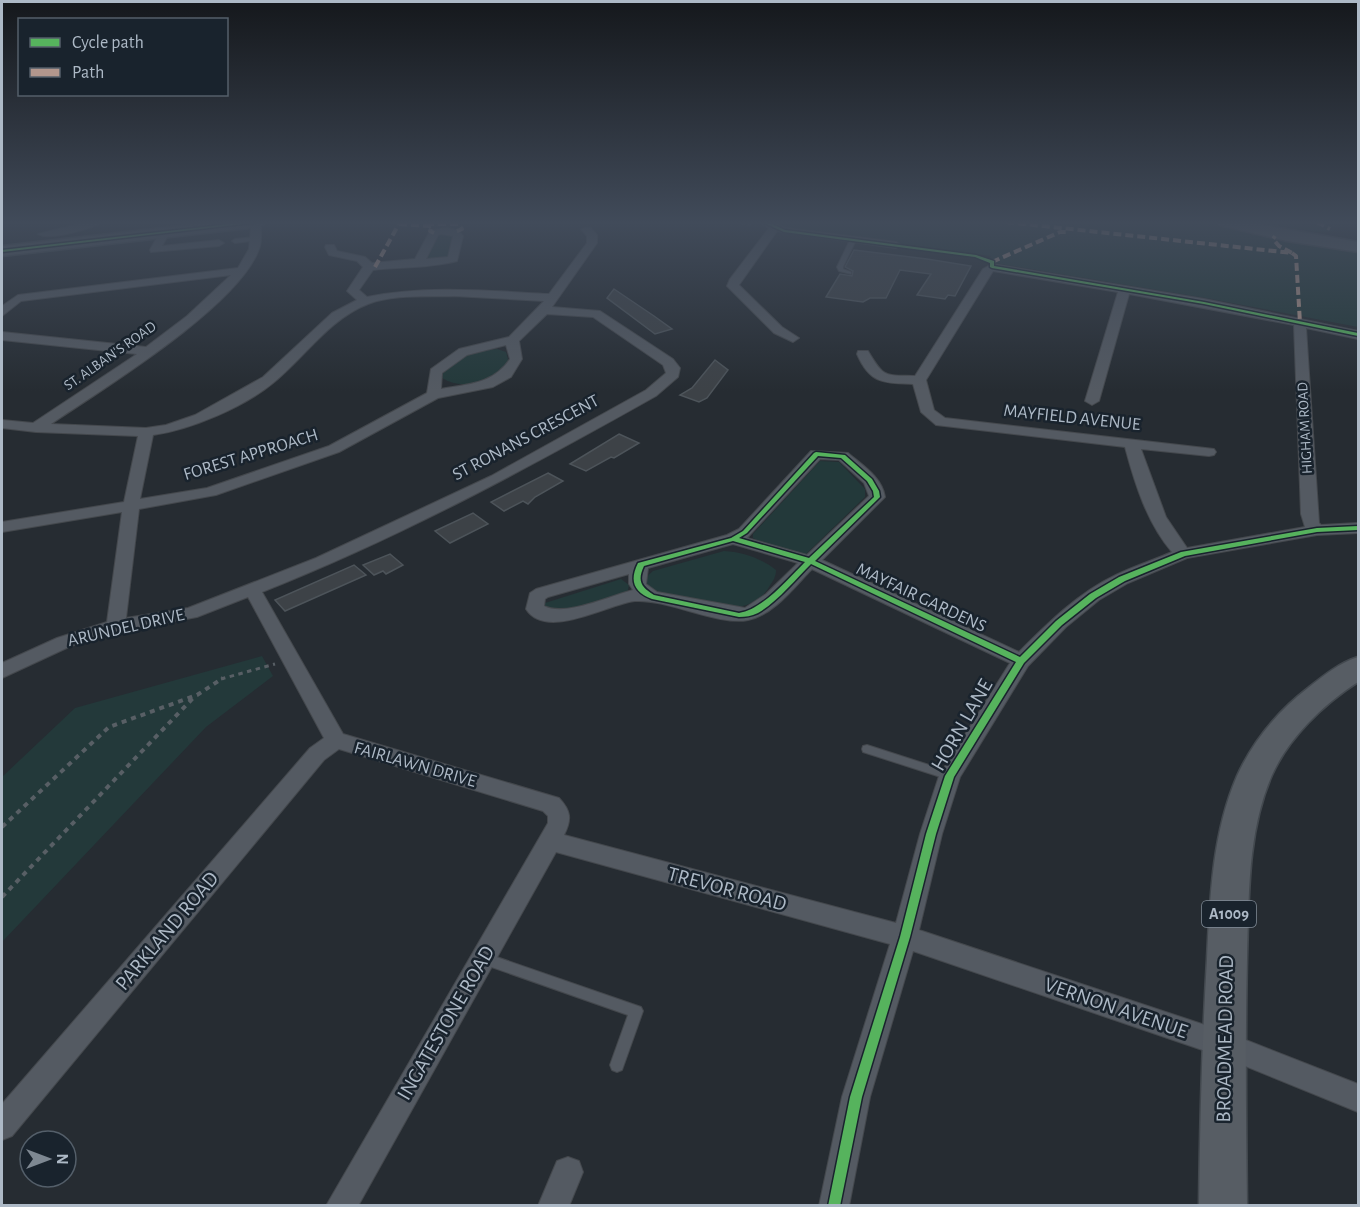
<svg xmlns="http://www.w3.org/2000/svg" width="1360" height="1207" font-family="'Alegreya Sans',sans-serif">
<rect width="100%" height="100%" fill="#262c32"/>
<!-- green -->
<g fill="#23393a">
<polygon points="770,222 1206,222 1358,250 1358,327 1206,298 989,262 991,256 793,229"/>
<path d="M1252 222C1280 222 1308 222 1335 231L1317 232Z"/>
<polygon points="437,234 454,234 449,258 437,260 424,257"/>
<path d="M497 349 506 352 509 363C490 380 465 392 442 378L441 371 470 352Z"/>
<polygon points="820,461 839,462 865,489 865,497 805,555 762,543 753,538 753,534"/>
<path d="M724 551C742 552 761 558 776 570 776 577 773 581 769 587 746 626 678 603 645 587L644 579 653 571Z"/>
<polygon points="621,579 629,585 627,594 560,614 541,607 545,603"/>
<polygon points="262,656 273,676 206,727 2,942 2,777 75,708"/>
</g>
<!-- building -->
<g fill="#3d4247" stroke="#4d545a" stroke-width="1.5">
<polygon points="854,250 927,259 971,266 955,296 948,295 945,299 917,295 931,274 900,270 886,298 870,298 863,302 826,297 840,274 852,276 853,271 845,267"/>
<polygon points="614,289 654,316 672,329 655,334 607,298"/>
<polygon points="715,360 728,370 707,398 699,402 680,395 692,388"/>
<polygon points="619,434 639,443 614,458 611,457 586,471 570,464"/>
<polygon points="548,473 563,481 535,497 528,504 523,501 504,511 491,502"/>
<polygon points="473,513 488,524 450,543 435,531"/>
<polygon points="390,554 403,565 386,574 383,571 374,575 363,565"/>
<polygon points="354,565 366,575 285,611 275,600"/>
</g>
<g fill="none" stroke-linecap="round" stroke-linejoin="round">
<!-- lane casing -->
<g stroke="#44484d" stroke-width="2">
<g id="lane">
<polygon points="255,237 257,238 257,240 235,243 232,241 235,239"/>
<polygon points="853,238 856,240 843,267 843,269 851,272 851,274 839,271 837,267 850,240"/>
<polygon points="867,745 954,773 955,776 954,779 950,780 863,752 862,749 863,746"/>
<polygon points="485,953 641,1007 643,1011 622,1070 617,1072 612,1070 610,1065 628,1015 480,963 479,959 480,955"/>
</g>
</g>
<!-- street casing -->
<g stroke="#44484d" stroke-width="2">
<g id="street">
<path d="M86 222H102C92 229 48 241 38 234Z"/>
<path d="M247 222H258L261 226C261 233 262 242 259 249 239 306 103 389 51 424L146 428 166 425 195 415 263 377 332 313 357 300 347 291 363 267 357 261 329 255 325 247 326 245H334L337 251 365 257 372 263 415 259 430 231C442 228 455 225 463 236L457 261C430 268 400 267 373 270L359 290 367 297C427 285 489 291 549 294L587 243V236L581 229 590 227 597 235V243L552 307 600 311 673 359 680 368 678 377 656 396C528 468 399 538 262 592L343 734 559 798C571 811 572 819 564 835L896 923 920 834 939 776 1010 663 812 569C795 586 774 615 748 620 718 626 668 599 635 601 608 604 546 641 526 609L530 593 536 589 727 535 739 529 811 451 848 453C862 465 882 477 885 497L822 560 1019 652C1048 623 1078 593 1116 575 1134 566 1154 560 1172 552 1147 523 1135 484 1125 447L936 425 921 412 913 384C884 383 870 384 857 354L858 351H868C884 378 884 375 915 376L983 269 992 264 1204 299 1358 331V339L1306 328 1319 523 1321 525 1358 523V533L1317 535 1187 558 1128 583 1099 600 1066 627 1028 666 960 777 942 834 919 930 1223 1031 1358 1084V1112L1223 1057 913 951 870 1097 849 1206H819L842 1097 890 944 556 852 358 1206H326L548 823V816L543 811 339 749 324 760 12 1136 2 1140V1104L310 748 324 738 248 597 197 617 118 632 71 646 2 678V663L57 638 107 622 122 512 2 532V522L124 502 138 436 36 432 2 428V420L33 423 137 354 2 340V332L146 347 187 316 231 275 21 301 2 316V306L18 295 238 268 249 249 251 227ZM441 234 453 236 448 257 426 259 438 235ZM993 271 1118 292 1085 401 1092 405 1099 401 1129 294 1294 325 1301 514 1305 527 1187 548 1166 517 1141 449 1209 456 1214 455 1216 452 1214 449 945 418 934 410 926 380ZM454 296 544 301 509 337 459 349 431 369 427 393 329 446 207 488 140 499 153 435C190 430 244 407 273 383 305 357 329 319 368 304 394 294 426 297 454 296ZM547 314 593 317 663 365 666 373 646 390 491 476 316 558 188 608 126 618 139 509 216 495 339 452 438 398 493 387 511 377 522 359 519 341ZM506 345 510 359C493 384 469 384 441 389L442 373 467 355ZM820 459 839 460 864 483 869 496 807 555 747 538ZM733 544 798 563 766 594 745 608 657 592 646 584 648 568ZM629 574V584L633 590C610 596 565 617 544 606L545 599 548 597Z"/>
<polygon points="759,222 772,222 786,228 896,242 901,245 896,248 777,231 739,285 782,327 799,338 793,342 774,333 727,286 730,279 769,228"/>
<polygon points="165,229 170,232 162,246 219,240 224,243 219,246 151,252 150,250 161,230"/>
<polygon points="568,1157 579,1161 583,1172 569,1206 538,1206 557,1161"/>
</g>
</g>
<!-- primary casing -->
<g stroke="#43494f" stroke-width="3">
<g id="primary">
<polygon points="216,222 267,222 259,227 2,256 2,246"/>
<polygon points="1217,222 1247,222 1358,242 1358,252 1287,241 1219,225"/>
<path d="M1358 657V682C1324 704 1289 737 1272 775 1247 832 1249 898 1247 959 1245 1041 1246 1123 1247 1206H1199C1200 1123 1202 1041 1207 959 1210 898 1212 834 1237 776 1253 741 1278 711 1308 688 1323 676 1339 663 1358 657Z"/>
</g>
</g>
<!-- path-far2 -->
<g stroke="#585f65" stroke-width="1.5" stroke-dasharray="3 3" stroke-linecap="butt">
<polyline points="730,222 751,225"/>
<polyline points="908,247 984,259"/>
</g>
<!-- path-far1 -->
<polyline stroke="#585f65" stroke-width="3" stroke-dasharray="4.5 4.5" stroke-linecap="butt" points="221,679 275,664"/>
<!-- path -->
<g stroke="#585f65" stroke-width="4" stroke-dasharray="5 5" stroke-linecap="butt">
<polyline points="2,827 109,727 197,695 223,678"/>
<polyline points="2,897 195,696"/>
</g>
<!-- lane -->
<use href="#lane" fill="#545a62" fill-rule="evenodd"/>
<!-- street -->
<use href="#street" fill="#545a62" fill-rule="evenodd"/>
<!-- primary -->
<use href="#primary" fill="#575d64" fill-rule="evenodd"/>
<!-- quiet -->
<g stroke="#b2968c" stroke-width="4" stroke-dasharray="8 4" stroke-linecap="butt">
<polyline points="1006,222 1292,253 1279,246 1273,239 1275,236"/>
<polyline points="1317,222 1330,229"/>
<polyline points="399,224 432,226 430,231 434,233"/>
<polyline points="426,224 458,224 462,229 455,232"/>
<polyline points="1292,253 1296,256 1300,323"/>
<polyline points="992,262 1060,232 1067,232"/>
<polyline points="375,267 400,222"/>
</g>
<!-- cycleway casing -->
<g stroke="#19232d" stroke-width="3">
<g id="cycleway">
<polygon points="247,222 261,222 2,252 2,250"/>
<polygon points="762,222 768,222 785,230 976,255 994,261 994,266 1204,302 1358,333 1358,336 1204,304 992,268 990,267 990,263 975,257 784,232"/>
<path d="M816 452 845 455 872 479 879 491 880 497 815 561 1020 657 1056 621 1090 594 1119 577 1181 552 1317 528 1358 526V530L1317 532 1185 556 1125 581 1096 598 1062 625 1024 663 954 777 936 834 910 937 862 1097 840 1206H828L850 1097 900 937 926 834 945 776 1016 662 811 564C796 579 776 603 758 613 751 616 746 617 739 617L652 599C634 592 629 581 638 563L731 538 743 531 814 453ZM818 456 841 458 867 481 873 491 874 497 809 558 739 538 747 533ZM733 541 805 562C789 578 762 610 739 613L654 595C641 587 637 581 644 566Z"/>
</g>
</g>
<!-- cycleway -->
<use href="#cycleway" fill="#56b35d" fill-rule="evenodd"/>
</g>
<!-- sky -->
<linearGradient id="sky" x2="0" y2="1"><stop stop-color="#15181c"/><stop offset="0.57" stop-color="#414b5a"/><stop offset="1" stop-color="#414b5a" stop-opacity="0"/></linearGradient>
<rect width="1360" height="391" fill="url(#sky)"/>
<g text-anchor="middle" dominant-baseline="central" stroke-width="5" stroke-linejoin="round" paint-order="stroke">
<!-- far-street labels -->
<g font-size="15" fill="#adb9c6" stroke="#19232d">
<text transform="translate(110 356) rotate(-35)">ST. ALBAN'S ROAD</text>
<text transform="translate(1305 428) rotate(-93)">HIGHAM ROAD</text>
</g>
<!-- shield labels -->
<rect fill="#19232d" stroke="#818c98" stroke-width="1.5" x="1202" y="901" width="54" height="26" rx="4.5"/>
<g font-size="16" font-weight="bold" fill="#adb9c6">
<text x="1229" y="914">A1009</text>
</g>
<!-- street labels -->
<g font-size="18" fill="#adb9c6" stroke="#19232d">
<text transform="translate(1072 418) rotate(6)">MAYFIELD AVENUE</text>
<text transform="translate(526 438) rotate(-28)">ST RONANS CRESCENT</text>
<text transform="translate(251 455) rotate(-17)">FOREST APPROACH</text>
<text transform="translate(921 598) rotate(25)">MAYFAIR GARDENS</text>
<text transform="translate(126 628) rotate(-13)">ARUNDEL DRIVE</text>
<text transform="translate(415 765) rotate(16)">FAIRLAWN DRIVE</text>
</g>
<!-- near-street labels -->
<g font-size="21" fill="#adb9c6" stroke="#19232d">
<text transform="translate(962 725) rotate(-60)">HORN LANE</text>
<text transform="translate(727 889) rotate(15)">TREVOR ROAD</text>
<text transform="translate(167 931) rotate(-50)">PARKLAND ROAD</text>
<text transform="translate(1116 1008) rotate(19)">VERNON AVENUE</text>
<text transform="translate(446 1023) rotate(-60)">INGATESTONE ROAD</text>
<text transform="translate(1225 1039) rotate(-89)">BROADMEAD ROAD</text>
</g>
</g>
<!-- border -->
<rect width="1360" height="1207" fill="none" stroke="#adb9c6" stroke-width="6"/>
<!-- legend -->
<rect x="18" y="18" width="210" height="78" fill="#19232d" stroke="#545f6a" stroke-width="1.5"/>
<rect x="30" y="38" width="30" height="9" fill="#56b35d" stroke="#545f6a" stroke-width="1.5"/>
<text x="72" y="48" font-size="18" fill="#adb9c6">Cycle path</text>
<rect x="30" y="68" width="30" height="9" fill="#b2968c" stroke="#545f6a" stroke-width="1.5"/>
<text x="72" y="78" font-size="18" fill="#adb9c6">Path</text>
<!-- north arrow -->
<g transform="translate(48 1159) rotate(90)"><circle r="28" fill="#19232d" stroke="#545f6a" stroke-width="1.5"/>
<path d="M0-4.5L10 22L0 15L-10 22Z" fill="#7e8892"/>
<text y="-9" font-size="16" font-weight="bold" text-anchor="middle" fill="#adb9c6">N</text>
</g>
</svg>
